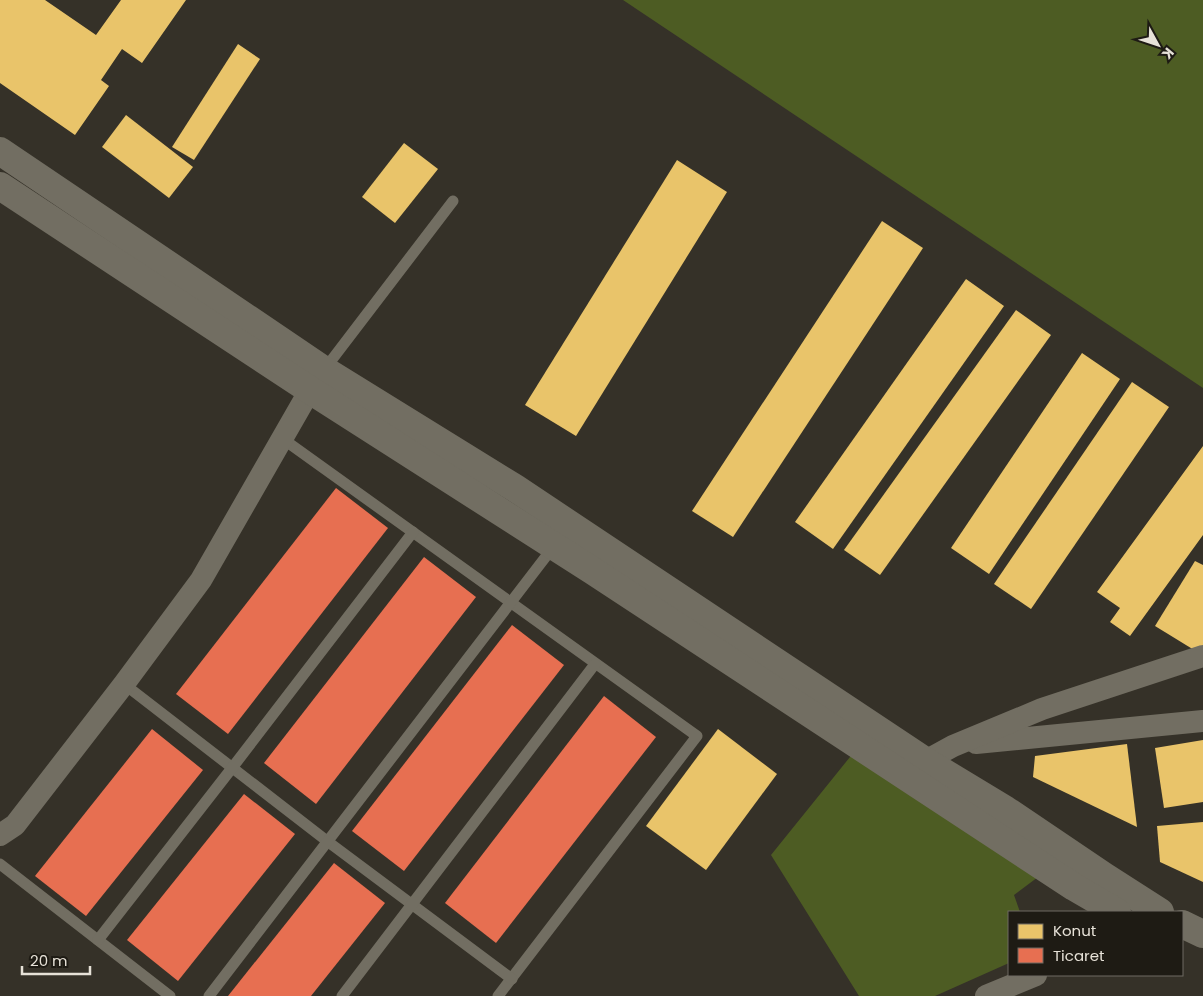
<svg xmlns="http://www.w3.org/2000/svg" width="1203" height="996" font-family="Poppins,sans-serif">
<rect width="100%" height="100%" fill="#353128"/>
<!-- green -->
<g fill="#4d5c23">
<polygon points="624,0 1203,0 1203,388 623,0"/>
<polygon points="854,752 1042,874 1014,895 1020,912 1009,912 1009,963 935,996 859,996 771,855"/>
</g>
<!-- homes -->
<g fill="#e9c46a">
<polygon points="0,0 45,0 96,35 121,0 186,0 142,63 122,49 101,80 109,86 75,135 0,83"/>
<polygon points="238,44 260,59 194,160 172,147"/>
<polygon points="126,115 193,167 169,198 102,147"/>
<polygon points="404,143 438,169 395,223 362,197"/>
<polygon points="677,160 727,192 576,436 525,405"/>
<polygon points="882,221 923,248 733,537 692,511"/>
<polygon points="966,279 1004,306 833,549 795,522"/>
<polygon points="1016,310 1051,335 880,575 844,550"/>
<polygon points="1082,353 1120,379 989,574 951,548"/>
<polygon points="1132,382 1169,407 1031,609 994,584"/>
<polygon points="1203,446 1203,535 1130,636 1110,622 1120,608 1097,592"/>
<polygon points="1195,561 1203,565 1203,646 1199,653 1155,626"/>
<polygon points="718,729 777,774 706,870 646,826"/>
<polygon points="1203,740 1203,802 1164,808 1155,748"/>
<polygon points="1127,744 1137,827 1033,777 1035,756"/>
<polygon points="1203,822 1203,882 1160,862 1157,826"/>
</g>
<!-- shops -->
<g fill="#e76f51">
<polygon points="336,488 388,528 228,734 176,694"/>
<polygon points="424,557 476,597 316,804 264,763"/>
<polygon points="512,625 564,665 404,871 352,831"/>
<polygon points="604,696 656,737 496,943 445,903"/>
<polygon points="152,729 203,770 86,916 35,876"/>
<polygon points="244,794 295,834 178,981 127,940"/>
<polygon points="334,863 385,903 311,996 228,996"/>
</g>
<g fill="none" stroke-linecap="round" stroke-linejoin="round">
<!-- service -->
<g stroke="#726e62" stroke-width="11">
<polyline points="324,370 453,201"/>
<polyline points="283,439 697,736 498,996"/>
<polyline points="124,684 327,841 512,979"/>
<polyline points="0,864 170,996"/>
<polyline points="98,940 232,768 413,532"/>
<polyline points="209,996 554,546"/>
<polyline points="342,996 595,664"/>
</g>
<!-- minor -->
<g stroke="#726e62" stroke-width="22">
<polyline points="976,743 1203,721"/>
<polyline points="913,768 953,746 1042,709 1203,656"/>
<polyline points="0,835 15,825 124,684 201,580 310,390 319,377"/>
<polyline points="986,996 1036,975"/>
</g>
<!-- tertiary -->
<g stroke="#726e62" stroke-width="28">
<polyline points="0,151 324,370 515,488 925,761 1006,810 1104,876 1160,912"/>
<polyline points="0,186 310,390 593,571 1074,887 1117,912"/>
<polyline points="1182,924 1203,934"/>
</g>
</g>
<!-- legend -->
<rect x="1008" y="911" width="175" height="65" fill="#1e1b14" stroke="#6e6b62"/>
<rect x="1018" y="924" width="25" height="15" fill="#e9c46a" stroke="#6e6b62"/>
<text x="1053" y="936" font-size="15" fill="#e7e2d8">Konut</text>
<rect x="1018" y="948" width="25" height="15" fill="#e76f51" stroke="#6e6b62"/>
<text x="1053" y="961" font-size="15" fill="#e7e2d8">Ticaret</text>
<!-- north arrow -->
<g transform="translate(1158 45) rotate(130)" stroke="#1e1b14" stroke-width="4" paint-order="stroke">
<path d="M0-4L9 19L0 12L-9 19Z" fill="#e7e2d8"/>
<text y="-8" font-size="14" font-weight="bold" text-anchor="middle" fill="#e7e2d8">K</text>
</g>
<!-- scale -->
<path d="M22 966v8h68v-8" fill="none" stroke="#e7e2d8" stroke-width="2.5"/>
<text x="30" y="966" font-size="15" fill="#e7e2d8" stroke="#1e1b14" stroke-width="4" paint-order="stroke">20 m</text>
</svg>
